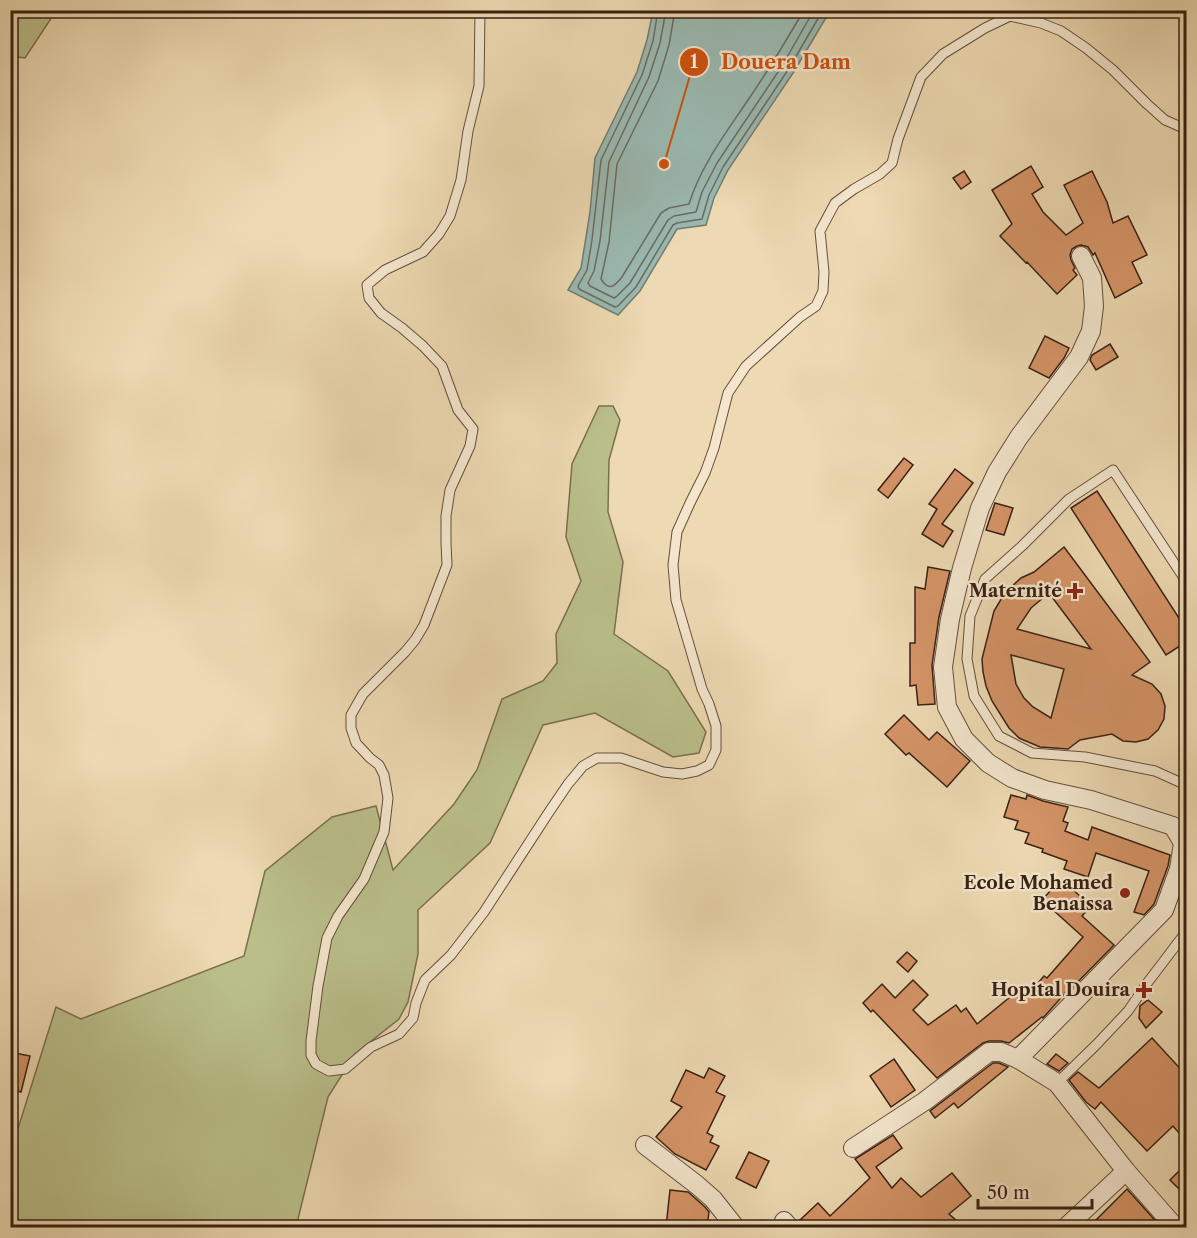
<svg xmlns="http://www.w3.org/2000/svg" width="1197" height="1238" font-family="'Libre Caslon Text',serif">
<rect width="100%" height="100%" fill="#edd9b2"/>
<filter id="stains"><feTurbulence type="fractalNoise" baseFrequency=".00333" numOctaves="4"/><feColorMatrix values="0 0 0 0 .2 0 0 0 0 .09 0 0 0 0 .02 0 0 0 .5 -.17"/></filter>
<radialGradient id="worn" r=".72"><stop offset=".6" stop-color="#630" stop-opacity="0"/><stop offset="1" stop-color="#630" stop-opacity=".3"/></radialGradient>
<!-- green -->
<g fill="#babf8a" stroke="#7a704e" stroke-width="1.5">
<polygon points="11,10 56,11 25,58 11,56"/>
<polygon points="599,406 613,406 620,420 609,460 608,512 623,562 614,634 668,671 706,732 699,753 673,757 595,713 543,725 490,843 418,910 418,954 408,1002 399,1019 355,1054 328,1097 296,1227 209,1228 205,1223 197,1228 11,1228 11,1151 56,1007 81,1019 244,956 265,871 332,817 376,806 393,870 454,804 477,770 502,699 543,681 557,663 556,634 581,581 566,537 572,464"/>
</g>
<!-- water -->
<polygon fill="#9ab9b1" stroke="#737c72" stroke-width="1.5" points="653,11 830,11 793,73 728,170 714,198 706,225 677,229 640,291 618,315 568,290 581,268 590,212 595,158 637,72 647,40"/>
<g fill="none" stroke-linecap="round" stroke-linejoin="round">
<!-- shore -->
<g stroke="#6a6c62" stroke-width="1.5">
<polyline points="658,10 653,41 642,75 601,160 592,240 587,270 578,286 579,289 615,307 618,306 636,287 673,225 677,223 702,219 709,195 723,167 788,70 823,10"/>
<polyline points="666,10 660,43 649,77 609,162 600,241 594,271 588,283 590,286 614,298 616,297 630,283 668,220 674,216 696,212 702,192 717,163 782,66 814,10"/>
<path d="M675 10 669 45 658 81 617 164 609 242 601 279C609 292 615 286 622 277L661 213 669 208 689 204C701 165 726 133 748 100 768 71 786 41 804 10"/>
</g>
</g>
<!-- building -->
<g fill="#d59467" stroke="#392013" stroke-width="1.5" fill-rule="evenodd">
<polygon points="1031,166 1043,187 1032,194 1043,212 1066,235 1083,223 1064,185 1092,171 1107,202 1113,223 1128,216 1147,255 1132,262 1142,283 1115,298 1095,253 1093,255 1088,247 1081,245 1077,246 1072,249 1070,255 1071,260 1075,268 1073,270 1077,275 1057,294 1027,262 1026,263 1000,236 1012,224 992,190"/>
<polygon points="964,171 971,182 961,189 953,178"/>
<polygon points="1045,336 1069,348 1064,358 1049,378 1029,368"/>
<polygon points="1110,344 1118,357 1096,370 1090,360 1092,355"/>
<polygon points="904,458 913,465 888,498 878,490"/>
<polygon points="955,469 973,483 942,524 953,531 943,547 922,534 937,509 929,504"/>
<polygon points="1097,491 1186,629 1186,642 1166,655 1071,508"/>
<polygon points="995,503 1013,508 1004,535 986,530"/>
<path d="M1064 547 1150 662 1132 675 1152 684 1161 694 1165 706 1164 719 1158 730 1148 739 1136 742 1123 741 1112 734 1080 740 1068 749 1040 747 1019 738 1009 728 992 701 986 686 983 672 982 659 994 611 1003 596 1012 586 1021 578 1034 572ZM1049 593 1091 649 1017 629 1031 608ZM1011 655 1064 669 1051 718 1033 707 1024 698 1016 684Z"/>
<polygon points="928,567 950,571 939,617 932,665 935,704 918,705 916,685 910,686 910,643 915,643 915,587 925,589"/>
<polygon points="904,715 929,740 937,732 970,761 947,787 909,753 906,755 885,734"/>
<polygon points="1011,795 1026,799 1027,795 1043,801 1068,807 1063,821 1068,823 1065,831 1088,840 1092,827 1170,855 1168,866 1154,904 1144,915 1134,912 1149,871 1096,853 1088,877 1064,869 1067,861 1042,852 1043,849 1025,843 1029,833 1015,829 1018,821 1004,817"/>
<polygon points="1061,879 1091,906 1082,916 1114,945 1068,992 1067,991 1043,1018 1042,1017 1009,1043 1001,1041 989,1041 983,1043 937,1078 873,1010 871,1012 863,1003 882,984 895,998 913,980 928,995 913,1010 928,1025 956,1005 961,1012 966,1008 977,1024 1015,993 1022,1002 1044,976 1047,978 1083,937 1042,900"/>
<polygon points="907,952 917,961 908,972 897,962"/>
<polygon points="1148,1000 1162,1012 1146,1028 1139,1018 1140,1006"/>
<polygon points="1152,1038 1186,1075 1186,1141 1173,1126 1147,1151 1101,1102 1095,1109 1086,1102 1069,1080 1078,1072 1099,1088"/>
<polygon points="10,1052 30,1056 21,1092 10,1089"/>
<polygon points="1056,1054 1068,1063 1059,1071 1047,1064"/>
<polygon points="894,1059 915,1090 891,1107 870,1076"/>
<polygon points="993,1063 999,1063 1008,1067 958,1108 954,1103 935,1118 930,1111"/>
<polygon points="709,1068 725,1076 716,1092 725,1096 707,1133 713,1136 710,1142 719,1146 706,1170 675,1154 656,1137 682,1107 671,1101 686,1070 704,1078"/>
<polygon points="893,1135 902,1148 876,1167 892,1188 901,1178 921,1197 952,1173 971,1196 949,1214 964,1227 801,1227 799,1221 818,1203 830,1216 870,1178 855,1159"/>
<polygon points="749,1152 769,1161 756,1188 736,1178"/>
<polygon points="1186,1164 1186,1182 1179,1189 1170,1180"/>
<polygon points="1127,1189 1161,1227 1089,1227"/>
<polygon points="670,1190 688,1192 705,1207 709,1212 707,1227 666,1227"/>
</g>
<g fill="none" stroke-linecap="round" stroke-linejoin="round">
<!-- service casing -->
<g stroke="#664e3b" stroke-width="11">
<g id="service">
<polyline points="480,10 479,86 468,131 461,180 450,216 439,234 423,252 385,270 367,285 369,298 381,313 402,328 423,346 442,366 458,410 473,429 470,446 450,490 446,516 446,543 447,565 424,625 415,640 405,652 363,694 351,715 351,728 356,743 370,758 379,765 384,775 388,798 384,832 364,879 338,916 327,938 318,986 311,1041 311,1055 316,1064 329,1071 345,1069 371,1047 399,1034 413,1018 416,1003 425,980 451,955 484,912 549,812 568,784 583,766 597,758 621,758 663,772 682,774 697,771 709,765 716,750 716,726 709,704 702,689 676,600 673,565 677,532 690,503 705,473 714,448 728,393 746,366 800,317 816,306 823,291 824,272 820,231 835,203 854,189 880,174 892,163 898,139 921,77 943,54 985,28 1010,16 1041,23 1061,31 1086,48 1113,70 1147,104 1165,120 1181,127 1186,126"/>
<polyline points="1186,581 1113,470 1069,499 1022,546 985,579 970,616 967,659 974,696 999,736 1032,753 1085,757 1155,771 1186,785"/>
<polyline points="1057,1083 1097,1044 1128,1011 1148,982 1186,932"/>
</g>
</g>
<!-- minor casing -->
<g stroke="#664e3b" stroke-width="20">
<g id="minor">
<polyline points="1018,1059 1164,910 1179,869 1183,843 1173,826 1091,800 1045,790 1012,778 988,763 964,739 947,707 943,667 950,619 962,568 980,508 997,472 1019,437 1079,357 1091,331 1094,306 1092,278 1081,256"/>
<polyline points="645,1145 697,1185 713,1199 736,1228"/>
<polyline points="853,1148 925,1101 989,1052 1001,1052 1018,1059 1057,1083 1126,1171 1176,1228"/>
<polyline points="784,1221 790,1228"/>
<polyline points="1065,1228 1126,1171"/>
</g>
</g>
<!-- service -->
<use href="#service" stroke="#f3e6cd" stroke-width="9"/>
<!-- minor -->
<use href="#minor" stroke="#f3e6cd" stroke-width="18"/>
</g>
<!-- markers -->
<g fill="#8f2418" stroke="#f3e6cd" stroke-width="2">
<path d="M1072 582h6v6h6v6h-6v6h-6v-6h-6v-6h6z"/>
<circle cx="1125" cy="893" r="6"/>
<path d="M1141 981h6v6h6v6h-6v6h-6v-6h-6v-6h6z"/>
</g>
<g text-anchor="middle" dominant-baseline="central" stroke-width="5" stroke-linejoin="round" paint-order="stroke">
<!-- poi labels -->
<g font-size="18" font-weight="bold" fill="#392013" stroke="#f3e6cd" text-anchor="end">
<text x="1062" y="591">Maternité</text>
<text x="1113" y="883">Ecole Mohamed<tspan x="1113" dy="21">Benaissa</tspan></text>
<text x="1130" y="990">Hopital Douira</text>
</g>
</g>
<!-- callouts -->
<path fill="none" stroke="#ce500d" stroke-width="2" d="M664 164L694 62"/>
<g fill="#ce500d" stroke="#f3e6cd" stroke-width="2">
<circle cx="664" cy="164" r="6"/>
<circle cx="694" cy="62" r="15"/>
</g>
<g font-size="18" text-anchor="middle" font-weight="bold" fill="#fff">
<text x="694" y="68">1</text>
</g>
<g font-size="20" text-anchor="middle" font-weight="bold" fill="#ce500d" stroke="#f3e6cd" stroke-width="5" stroke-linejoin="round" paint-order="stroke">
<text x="786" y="69">Douera Dam</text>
</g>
<!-- margin -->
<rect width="1197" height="1238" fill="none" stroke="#edd9b2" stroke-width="36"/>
<rect x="12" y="12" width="1173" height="1214" fill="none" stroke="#392013" stroke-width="3"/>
<rect x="18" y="18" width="1161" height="1202" fill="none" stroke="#392013" stroke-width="1.5"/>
<!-- scale -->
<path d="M978 1199v9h114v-9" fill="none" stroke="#392013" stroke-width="3"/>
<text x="987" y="1199" font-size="18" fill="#392013" stroke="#f3e6cd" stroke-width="4.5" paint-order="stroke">50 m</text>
<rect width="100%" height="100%" filter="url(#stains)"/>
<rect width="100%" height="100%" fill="url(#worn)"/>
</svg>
